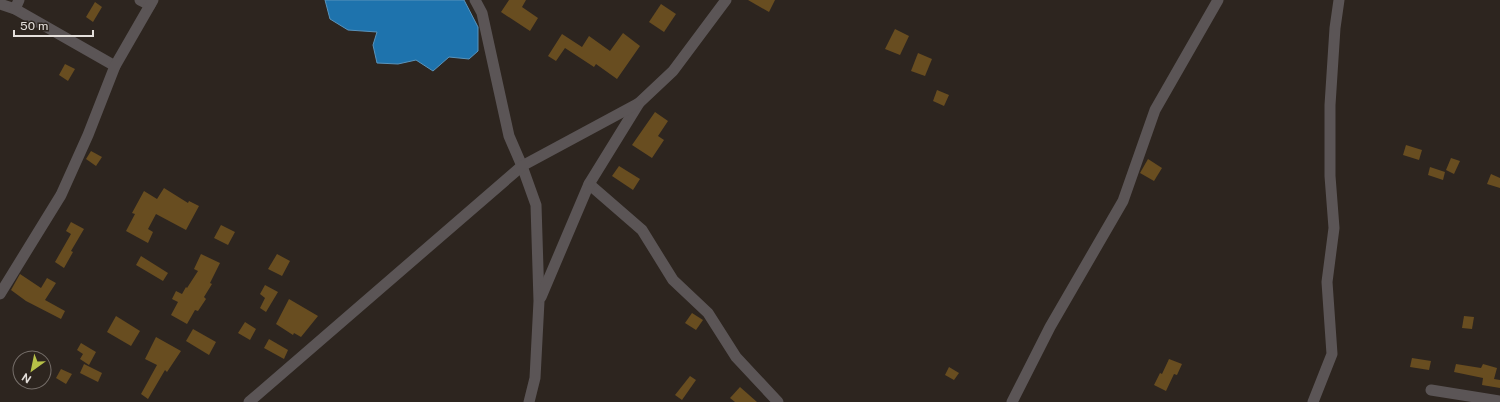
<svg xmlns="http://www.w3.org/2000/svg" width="1500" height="402" font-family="'Public Sans',sans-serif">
<rect width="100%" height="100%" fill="#2d251f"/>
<!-- water -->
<polygon fill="#1e73ad" stroke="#5993bb" points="325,0 464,0 478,27 478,51 469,59 449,57 433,71 416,60 398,64 377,63 373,45 377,32 348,30 330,19"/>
<!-- building -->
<g fill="#684d20">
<polygon points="509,0 526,0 522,7 538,18 530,31 501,12"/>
<polygon points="748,0 775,0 769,12"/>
<polygon points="95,2 102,7 93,22 86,17"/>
<polygon points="661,4 676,14 664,32 649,22"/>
<polygon points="895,29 909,36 900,55 885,49"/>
<polygon points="623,33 640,46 617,79 596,64 594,67 565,48 556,61 548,56 562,34 582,47 589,36 610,51"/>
<polygon points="918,53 932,59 925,76 911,71"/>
<polygon points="65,64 75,69 68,81 59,75"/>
<polygon points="937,90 949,95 944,106 933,101"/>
<polygon points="655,112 668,121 658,136 664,140 652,158 632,145"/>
<polygon points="1406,145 1422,150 1419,160 1403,155"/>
<polygon points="91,151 102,157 96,166 86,159"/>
<polygon points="1451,158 1460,161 1454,174 1446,170"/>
<polygon points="1148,159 1162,168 1154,181 1140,173"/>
<polygon points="619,166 640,179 633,190 612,176"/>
<polygon points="1430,167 1445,172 1443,180 1428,175"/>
<polygon points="1491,174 1500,178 1500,188 1487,184"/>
<polygon points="164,188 188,203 189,201 199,206 186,230 156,214 148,229 153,232 148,243 126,231 135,214 132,213 144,191 157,199"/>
<polygon points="71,222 84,229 71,251 73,252 64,268 55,262 71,234 66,231"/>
<polygon points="221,225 235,232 228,245 214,238"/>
<polygon points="201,254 220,263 210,283 212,284 204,297 206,299 198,311 195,310 187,324 171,315 178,302 172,299 176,291 182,294 186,287 187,288 198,271 194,269"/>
<polygon points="277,254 290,261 282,276 268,269"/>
<polygon points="141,256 168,273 163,281 136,265"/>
<polygon points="20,274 41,288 47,278 56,283 45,300 65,311 61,319 26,301 11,290"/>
<polygon points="265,285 278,292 266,312 260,308 265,298 260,294"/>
<polygon points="289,299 318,316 301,337 294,333 293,335 276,324"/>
<polygon points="692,313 703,320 696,330 685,323"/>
<polygon points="116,316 140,331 131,346 107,332"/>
<polygon points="1464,316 1474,317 1472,329 1462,328"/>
<polygon points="245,322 256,329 250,340 238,333"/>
<polygon points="193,329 216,342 209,355 186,341"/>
<polygon points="156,337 181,351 167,372 165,370 148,399 141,394 157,365 145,359"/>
<polygon points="269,339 288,350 284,359 264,348"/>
<polygon points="81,343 96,352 89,365 80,359 83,354 77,350"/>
<polygon points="1412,358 1431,361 1429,370 1410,367"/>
<polygon points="1169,359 1182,364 1177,375 1174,374 1166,391 1154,385 1160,373 1162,374"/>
<polygon points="84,364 102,373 98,382 80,373"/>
<polygon points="1456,364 1481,368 1483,364 1497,368 1494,379 1500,380 1500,388 1482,385 1483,378 1454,372"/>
<polygon points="949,367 959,373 954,380 945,375"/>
<polygon points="61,369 72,374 66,384 56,378"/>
<polygon points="690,376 696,380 682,400 675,395"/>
<polygon points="740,387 757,402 735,402 730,398"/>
</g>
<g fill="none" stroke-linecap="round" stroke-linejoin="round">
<!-- street -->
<g stroke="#5b5556" stroke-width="11">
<polyline points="140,0 150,5"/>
<polyline points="475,0 482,13 509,136 522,166 536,205 539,301 535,378 529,402"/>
<polyline points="0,4 15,9 115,66"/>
<polyline points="15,9 19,0"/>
<polyline points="589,184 642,230 673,280 708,313 736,357 778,402"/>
<polyline points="0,294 61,195 88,135 115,66 153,0"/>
<polyline points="541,297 589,184 639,103 673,71 726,0"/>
<polyline points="1431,390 1500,401"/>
<polyline points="249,402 522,166 639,103"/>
<polyline points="1012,402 1050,327 1123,201 1155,110 1218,0"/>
<polyline points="1313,402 1332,354 1327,282 1334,228 1330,176 1330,105 1335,28 1339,0"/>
</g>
</g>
<!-- north arrow -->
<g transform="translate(32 370) rotate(213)"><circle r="19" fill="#2d251f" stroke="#766f6a"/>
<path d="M0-3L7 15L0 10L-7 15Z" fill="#b7c148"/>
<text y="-6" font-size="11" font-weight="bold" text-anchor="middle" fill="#e4dfdb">N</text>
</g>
<!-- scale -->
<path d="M14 30v6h79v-6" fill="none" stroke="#e4dfdb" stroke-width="2"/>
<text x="20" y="30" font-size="12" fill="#e4dfdb" stroke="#2d251f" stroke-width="3" paint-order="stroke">50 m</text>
</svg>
